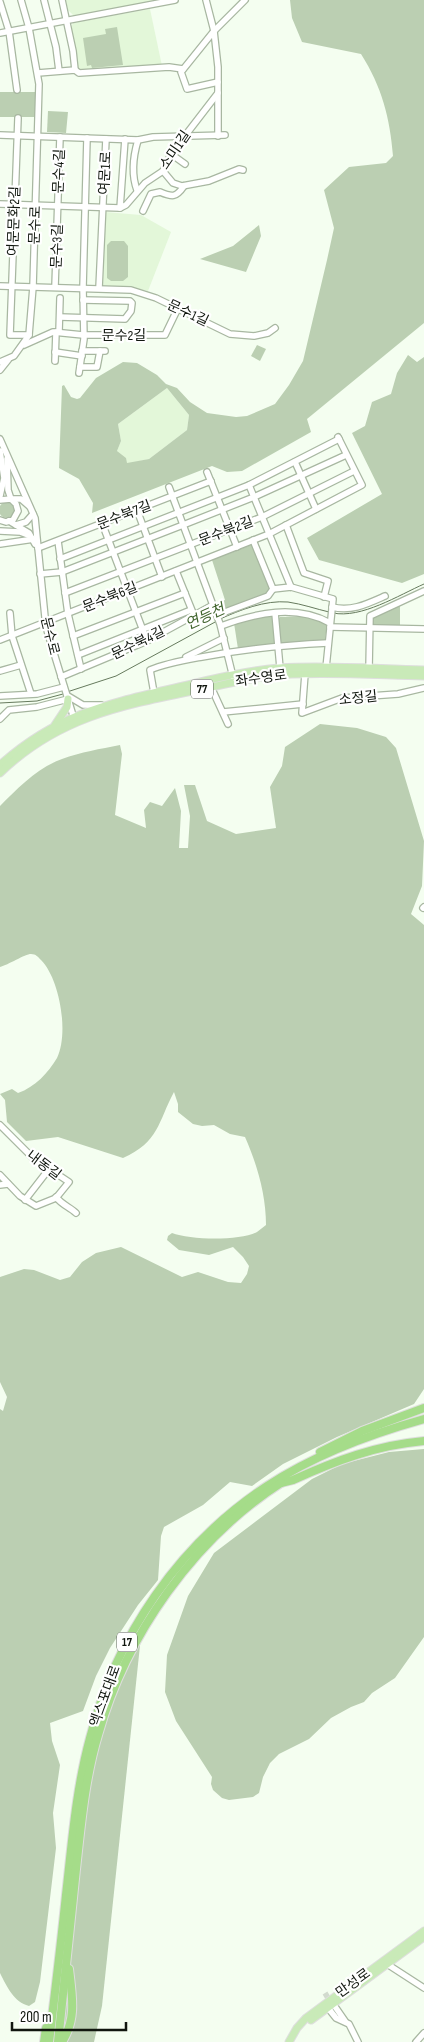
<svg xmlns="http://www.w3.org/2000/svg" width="424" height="2042" font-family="'Sofia Sans Condensed','Noto Sans KR',sans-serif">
<rect width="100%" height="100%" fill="#f4fef0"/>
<!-- built -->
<g fill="#e3f7d9">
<polygon points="66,0 161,0 75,17 68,10"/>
<polygon points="150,9 162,66 79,71 71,27 73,23"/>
<polygon points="105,212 141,215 171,232 148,291 133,288 103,286"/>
<polygon points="167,388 189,415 187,430 149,459 127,464 117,451 121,441 118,424"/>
</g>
<!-- green -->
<g fill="#bbcfb2" fill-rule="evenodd">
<path d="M290 0H424V323L307 419 311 432 242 471 227 472 212 466 92 513 93 503 79 479 59 468 62 386 64 385 71 397 77 399 80 398 96 378 123 362 137 363 157 375 166 384 177 388 190 402 207 413 236 417 247 416 275 404 289 385 303 361 327 260 334 228 324 190 349 167 386 163 393 156C390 118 382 87 361 54L302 42 292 18ZM167 388 189 415 187 430 149 459 127 463 126 458 117 451 121 441 118 424Z"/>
<polygon points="117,27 123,65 92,68 91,65 87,66 83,38 106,34 105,29"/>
<polygon points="0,92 36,92 37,117 0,117"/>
<polygon points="48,111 68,112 66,133 47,132"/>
<polygon points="259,225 261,236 246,272 200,259 233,246"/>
<polygon points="111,241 124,241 128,246 128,277 123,281 111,281 107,278 107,245"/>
<polygon points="257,345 266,349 260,361 251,356"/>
<polygon points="408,355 417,362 424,357 424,574 402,583 319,560 307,538 382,494 352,433 365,426 372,402 391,394 397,373"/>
<circle cx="7" cy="510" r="8"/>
<polygon points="251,545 253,546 270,586 266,595 220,612 217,603 225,600 212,560"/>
<polygon points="400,603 400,626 371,625 373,616"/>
<polygon points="271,615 273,617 276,642 274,645 238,649 234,623"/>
<polygon points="310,616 327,624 325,641 282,644 280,642 277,620 280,617"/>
<path d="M320 724 357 728 386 737 396 748 424 841 422 886 411 914 424 925V1389L414 1404 337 1437 283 1464 252 1486 230 1482 203 1505 164 1527 161 1536 158 1580 138 1605 110 1648 96 1676 83 1711 50 1723 52 1741 60 1765 53 1813 56 1848 40 1982 35 2002 29 2006C14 2002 7 1987 0 1973V1409L3 1411 7 1397 0 1382V1277L24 1269 34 1270 60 1280 70 1277 82 1262 96 1253 121 1247 182 1277 198 1272 228 1282 241 1283 247 1274 249 1266 243 1257 233 1247 209 1255 179 1250 167 1240 168 1236 172 1233C190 1240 240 1241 257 1232 260 1230 263 1227 266 1225 266 1195 257 1164 245 1137L230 1134 214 1125 202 1126 193 1124 178 1112V1104L174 1092C158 1122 159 1142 123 1158L58 1137 26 1141 7 1122 5 1100 0 1094 12 1089 18 1093C35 1087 48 1073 57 1058 69 1034 60 979 41 960 38 957 36 954 31 954 25 954 8 965 0 967V806C18 788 37 768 62 759 81 752 100 749 120 745L122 754 115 815 146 828 144 810 150 802 162 806 175 788 181 811 179 848H188L190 816 184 785H195L207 821 236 834 276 828 270 787 282 766 285 747Z"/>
<polygon points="424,1449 424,1637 395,1678 372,1693 364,1702 351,1707 331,1718 309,1739 279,1754 270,1763 263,1777 259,1793 253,1797 229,1800 222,1798 213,1790 211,1784 212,1777 176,1721 165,1692 167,1655 188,1596 214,1553 312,1479 342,1464 389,1452"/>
<polygon points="141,1636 102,2006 94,2042 56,2042 94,1720 129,1645"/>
</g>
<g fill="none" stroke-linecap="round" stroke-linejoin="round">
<!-- stream -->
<g stroke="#667a5d" stroke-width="1">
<path d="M333 613C361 619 399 595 424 584"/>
<path d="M220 619C240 610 265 600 288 602 302 604 316 609 329 612"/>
<polyline points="67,692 116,676 217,621"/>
<polyline points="0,703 37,701 63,694"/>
</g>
<!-- minor-tunnel -->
<polyline stroke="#d2dbce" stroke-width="5.5" stroke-dasharray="5.5 3" stroke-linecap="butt" points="325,1993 331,2003"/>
<!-- minor casing -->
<g stroke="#a8b7a1" stroke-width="8">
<g id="minor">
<polyline points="44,0 56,47 59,71"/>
<polyline points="62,0 73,51 75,70"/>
<polyline points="0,2 9,31 17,90"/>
<polyline points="0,33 175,0"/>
<polyline points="38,73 75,70 79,73 169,67 183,69"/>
<polyline points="218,82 187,89 181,72 214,31 245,0"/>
<polyline points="218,93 218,136"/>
<polyline points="18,118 10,335 29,335"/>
<polyline points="0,135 138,140 153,137 225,135"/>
<polyline points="171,154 185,164"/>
<polyline points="163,171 173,183 182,186 209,181 239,169 243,170"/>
<path d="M137 190C131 174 133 157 138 140"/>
<polyline points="0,204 120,208 126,205 145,183 163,171 171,154 218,93 218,67 214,31 206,0"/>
<polyline points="120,208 125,139"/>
<path d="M143 211 151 194 160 192C172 197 176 198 184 186"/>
<polyline points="0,286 131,290 156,298 230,334 254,336 268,333 275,328"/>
<polyline points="55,287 60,137"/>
<polyline points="99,288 106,139"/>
<polyline points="60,317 125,319 131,311 132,303 130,301 83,300"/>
<polyline points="59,332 60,298"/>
<polyline points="24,345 53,332 83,335 165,335 178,308"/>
<polyline points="82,351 105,351"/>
<polyline points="55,352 82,356"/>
<polyline points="55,361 56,332"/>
<polyline points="0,362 14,356 29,335 33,287 39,84 29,28 21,0"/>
<polyline points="80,367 97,367 100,351"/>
<polyline points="0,370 8,360"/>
<polyline points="79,373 84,339 83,288 87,138"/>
<polyline points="0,439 35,518 46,627 75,722"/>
<polyline points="0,451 4,478 0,496"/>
<polyline points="7,459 8,490 11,499 21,499 29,506"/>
<polyline points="295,462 316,509"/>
<polyline points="207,472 237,547"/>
<polyline points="249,485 291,587"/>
<polyline points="169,487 220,624 233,677"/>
<polyline points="0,500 11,499 16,504 18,511 13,520 6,522 0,520"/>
<polyline points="137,510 162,577"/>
<polyline points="9,521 29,533 35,544"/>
<polyline points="102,523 147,641"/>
<polyline points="16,525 26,522 33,514"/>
<polyline points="286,525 304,573 328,581 324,597"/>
<polyline points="0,531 20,532 28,535"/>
<polyline points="253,540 273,589"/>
<polyline points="58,541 68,614 81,669"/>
<polyline points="0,544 34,539"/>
<polyline points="38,548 211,481"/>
<polyline points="60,559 249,485 339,439"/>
<polyline points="176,571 193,613"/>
<polyline points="40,574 62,572 183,525 254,497 346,455"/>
<polyline points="273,589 291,587 333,599 326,668"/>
<polyline points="65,593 262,517 354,471"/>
<path d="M332 607C351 612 367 604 385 596"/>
<polyline points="10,613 12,636 31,694"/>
<polyline points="275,613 280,668"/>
<polyline points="217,615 268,596 273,589"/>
<path d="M221 626C256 613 295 604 330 623"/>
<polyline points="330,627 424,629"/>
<polyline points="73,636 185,593"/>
<polyline points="0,640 269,534 362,485 338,437"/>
<polyline points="78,655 191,610"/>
<polyline points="186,657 224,638"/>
<polyline points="369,669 370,616 424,591"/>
<polyline points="0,671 21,665"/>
<polyline points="305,674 302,713 342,698 398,694 424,688"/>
<polyline points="61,677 147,641 213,605"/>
<polyline points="211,687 228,724"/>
<path d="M154 693 150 670C166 663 185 660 202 657 244 649 285 645 328 643"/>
<polyline points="0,696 37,694 64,687"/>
<polyline points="68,696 83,705 101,705"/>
<polyline points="223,712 303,704"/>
<polyline points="0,719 9,710 37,707 68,699"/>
<polyline points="423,908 424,907"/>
<polyline points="0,1125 33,1158 69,1182 56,1198 36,1206 20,1196 0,1175"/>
<polyline points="0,1185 8,1184"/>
<path d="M56 1197C62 1205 70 1207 76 1213"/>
<polyline points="25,1200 49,1169"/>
<polyline points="387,1964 424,1988"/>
<polyline points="328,2008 336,2018 349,2024 358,2042"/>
<polyline points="336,2008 345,2021"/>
<polyline points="416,2042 424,2033"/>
</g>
</g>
<!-- major casing -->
<g stroke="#dededd" stroke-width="9">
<g id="major">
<polyline points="55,725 67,707 68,699"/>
<path d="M0 765C57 714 107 704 179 687 212 679 245 671 279 668 327 665 376 669 424 670"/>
<path d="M0 773C59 716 124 705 202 689 232 683 261 675 292 674 336 672 380 675 424 676"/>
<polyline points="311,2020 424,1937"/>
<polyline points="289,2042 297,2028 306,2018 424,1931"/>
</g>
</g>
<!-- highway casing -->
<g stroke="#dededd" stroke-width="10">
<g id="highway">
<polyline points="320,1452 362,1431 424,1408"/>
<path d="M281 1483 293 1480C335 1461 377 1445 424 1441"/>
<polyline points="44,2042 46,2028"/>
<path d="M49 2042C55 1993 61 1944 66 1895 72 1843 76 1789 90 1738 116 1636 179 1544 267 1486 314 1455 370 1434 424 1419"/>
<path d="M58 2042C64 1984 70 1927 76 1869 81 1824 85 1778 98 1735 126 1635 194 1539 281 1483"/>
<path d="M62 2042C77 2018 72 1996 69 1969"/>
</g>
</g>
<!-- minor -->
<use href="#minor" stroke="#fff" stroke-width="5.5"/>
<!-- major -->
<use href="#major" stroke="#c9eab8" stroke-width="7"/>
<!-- highway -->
<use href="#highway" stroke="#a5dc89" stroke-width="8"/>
</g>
<g text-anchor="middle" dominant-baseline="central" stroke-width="4.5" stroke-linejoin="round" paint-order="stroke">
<!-- shield labels -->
<g fill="#fff" stroke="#585c56" stroke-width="1">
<rect x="191" y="679.5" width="22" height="19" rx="4"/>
<rect x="117" y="1632.5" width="20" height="19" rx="4"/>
</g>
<g font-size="12" font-weight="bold" fill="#10160e">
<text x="202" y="689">77</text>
<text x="127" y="1642">17</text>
</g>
<!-- street labels -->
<g font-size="14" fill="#10160e" stroke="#fff">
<text transform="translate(175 150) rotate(-56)">소미1길</text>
<text transform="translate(59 171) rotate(-88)">문수4길</text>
<text transform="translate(105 173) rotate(-87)">여문1로</text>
<text transform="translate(14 221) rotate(-88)">여문문화2길</text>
<text transform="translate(35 225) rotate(-88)">문수로</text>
<text transform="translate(57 246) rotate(-88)">문수3길</text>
<text transform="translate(188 313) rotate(25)">문수1길</text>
<text x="124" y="335">문수2길</text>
<text transform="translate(124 515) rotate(-21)">문수북7길</text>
<text transform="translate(226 531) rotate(-21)">문수북2길</text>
<text transform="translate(110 597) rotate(-22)">문수북6길</text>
<text transform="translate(50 636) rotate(76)">문수로</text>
<text transform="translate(138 643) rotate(-26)">문수북4길</text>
<text transform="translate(261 678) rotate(-8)">좌수영로</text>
<text transform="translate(358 698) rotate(-6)">소정길</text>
<text transform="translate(44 1165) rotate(37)">내동길</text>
<text transform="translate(105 1696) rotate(-70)">엑스포대로</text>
<text transform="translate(353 1983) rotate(-36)">만성로</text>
</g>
<!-- water labels -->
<g font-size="15" font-style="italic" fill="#3f632c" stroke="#fff">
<text transform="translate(205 617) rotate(-25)">연등천</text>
</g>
</g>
<!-- scale -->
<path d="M12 2022v8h114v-8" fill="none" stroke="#10160e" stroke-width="2.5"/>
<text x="20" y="2022" font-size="15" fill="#10160e" stroke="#ffffff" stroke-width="4" paint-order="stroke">200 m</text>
</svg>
